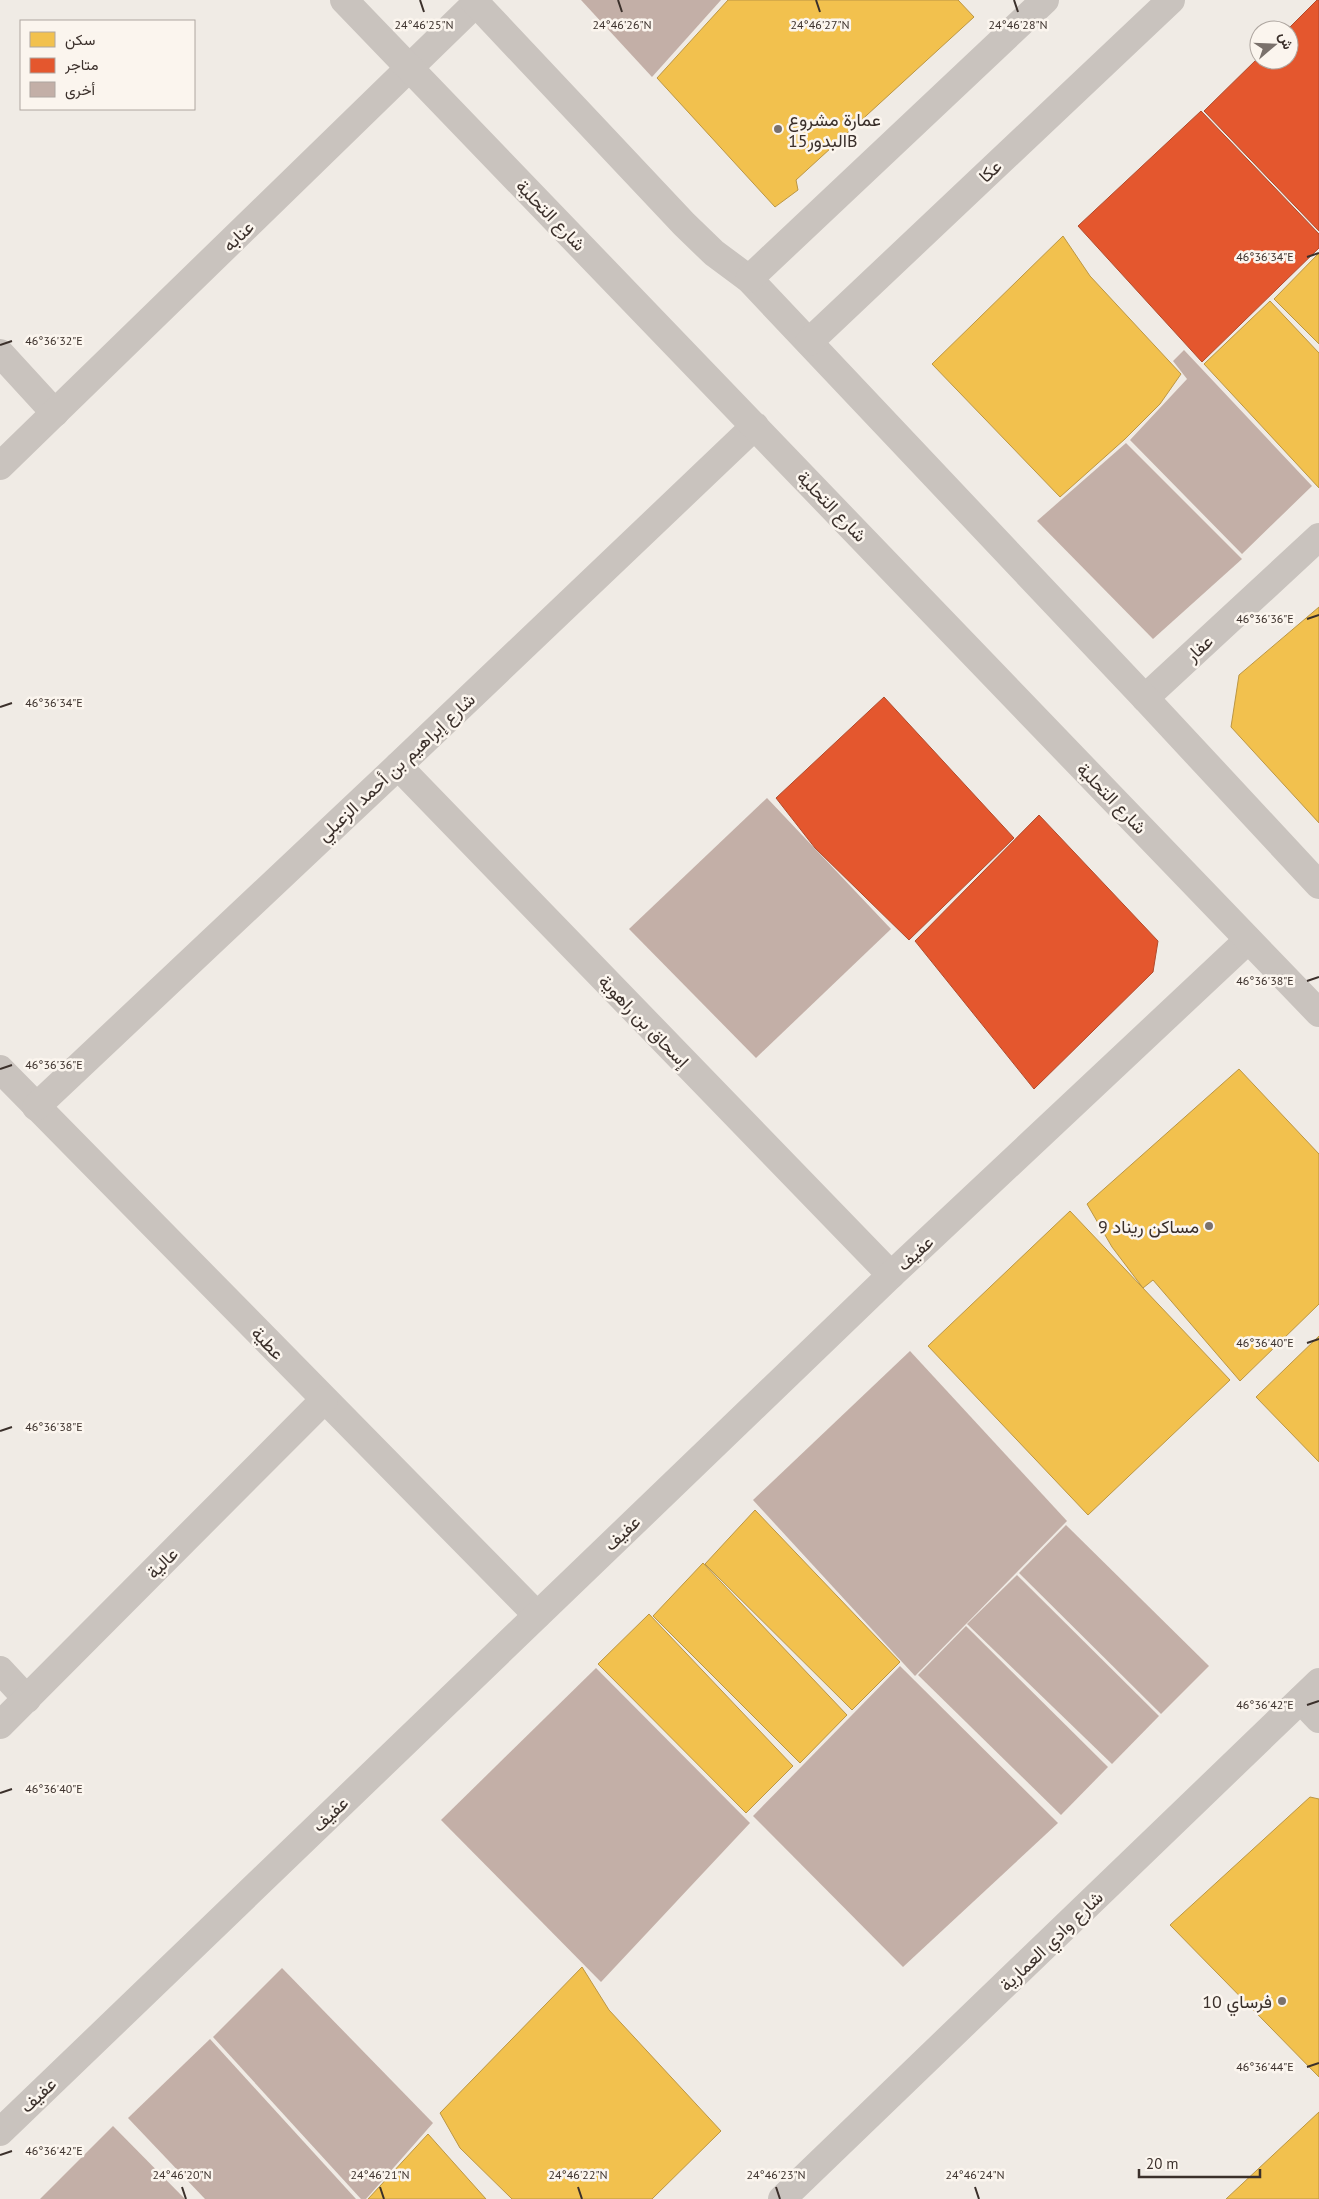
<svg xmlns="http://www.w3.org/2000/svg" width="1319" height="2199" font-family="'PT Sans',Vazirmatn,sans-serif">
<rect width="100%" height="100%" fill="#f0ebe5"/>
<!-- homes -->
<g fill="#f2c14e" stroke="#bb9644">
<polygon points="728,0 958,0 974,17 796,180 798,190 775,207 657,78"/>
<polygon points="1063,236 1090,276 1181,374 1160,404 1125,439 1060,497 932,364"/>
<polygon points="1319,253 1319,344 1274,299"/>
<polygon points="1270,301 1319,353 1319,488 1204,364"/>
<polygon points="1319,607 1319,823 1231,727 1239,675"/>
<polygon points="1239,1069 1319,1154 1319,1304 1240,1381 1153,1280 1143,1288 1112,1247 1087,1204"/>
<polygon points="1070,1211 1230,1380 1088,1515 928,1346"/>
<polygon points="1319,1336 1319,1462 1256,1397"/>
<polygon points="755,1510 900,1662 852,1710 705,1564"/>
<polygon points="703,1563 847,1715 800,1763 653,1616"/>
<polygon points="649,1614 793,1766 746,1813 598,1664"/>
<polygon points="1310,1797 1319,1799 1319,2077 1170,1925"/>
<polygon points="582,1967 609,2010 721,2131 652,2199 512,2199 460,2148 440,2113"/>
<polygon points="1319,2112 1319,2199 1226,2199"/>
<polygon points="428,2134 486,2199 368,2199"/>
</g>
<!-- shops -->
<g fill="#e4572e" stroke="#b14b2d">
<polygon points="1317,0 1319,0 1319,231 1204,111 1259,57 1259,60 1289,60 1289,30 1287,30"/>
<polygon points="1201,111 1319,234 1319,248 1202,362 1078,226"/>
<polygon points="884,697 1014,838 909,940 815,848 776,798"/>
<polygon points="1039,815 1158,941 1153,972 1034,1089 915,941"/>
</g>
<!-- building -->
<g fill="#c3afa7">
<polygon points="581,0 721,0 652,77"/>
<polygon points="1184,350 1312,486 1242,554 1130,440 1187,379 1173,361"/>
<polygon points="1126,443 1242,559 1153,639 1037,521"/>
<polygon points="767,798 891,929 756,1058 629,929"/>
<polygon points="910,1351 1067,1521 915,1676 753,1500"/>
<polygon points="1066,1525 1209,1666 1161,1714 1019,1573"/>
<polygon points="1017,1575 1159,1716 1112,1764 967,1624"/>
<polygon points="966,1626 1108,1767 1061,1815 918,1675"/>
<polygon points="900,1666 1058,1823 903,1967 753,1816"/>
<polygon points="596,1668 750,1823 601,1982 441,1820"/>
<polygon points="282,1968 433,2123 366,2199 361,2199 213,2037"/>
<polygon points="210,2039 356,2199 205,2199 128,2118"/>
<polygon points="113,2126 185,2199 40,2199"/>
</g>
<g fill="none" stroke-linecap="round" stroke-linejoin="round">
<!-- minor -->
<g stroke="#c9c3be" stroke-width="28">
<polyline points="0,353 55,413"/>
<polyline points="0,466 476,3"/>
<polyline points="1145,698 1319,537"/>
<polyline points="398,766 891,1275"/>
<polyline points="0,1069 537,1615"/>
<polyline points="36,1107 398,766 755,426"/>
<polyline points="0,1670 27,1699"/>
<polyline points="1301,1700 1319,1719"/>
<polyline points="0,1725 324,1400"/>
<polyline points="0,2132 891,1275 1248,940"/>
</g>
<!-- tertiary -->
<g stroke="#c9c3be" stroke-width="28">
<polyline points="344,0 1319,1013"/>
<polyline points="473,0 684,224 714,253 749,279 1145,698 1319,885"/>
<polyline points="749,279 1045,0"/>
<polyline points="809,342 1171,0"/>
<polyline points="782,2199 1319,1682"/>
</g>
</g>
<!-- ticks -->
<path fill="none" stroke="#3b302b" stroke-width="2" d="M420 0 424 12M618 0 622 12M816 0 820 12M1014 0 1018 12M1307 257 1319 253M0 345 12 341M1307 619 1319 615M0 707 12 703M1307 981 1319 977M0 1069 12 1065M1307 1343 1319 1339M0 1431 12 1427M1307 1705 1319 1701M0 1793 12 1789M1307 2067 1319 2063M0 2155 12 2151M182 2187 186 2199M380 2187 384 2199M578 2187 582 2199M776 2187 780 2199M975 2187 979 2199"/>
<!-- markers -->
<g fill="#7a716c" stroke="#fbf5ee" stroke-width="2">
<circle cx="778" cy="129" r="5"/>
<circle cx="1209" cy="1226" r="5"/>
<circle cx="1282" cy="2001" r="5"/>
</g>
<g text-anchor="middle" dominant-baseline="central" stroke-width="5" stroke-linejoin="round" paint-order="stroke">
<!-- poi labels -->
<g font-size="18" fill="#3b302b" stroke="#fbf5ee" text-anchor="end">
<text x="788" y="119" text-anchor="start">عمارة مشروع<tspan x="788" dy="21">البدور15B</tspan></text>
<text x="1199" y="1226">مساكن ريناد 9</text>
<text x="1272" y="2001">فرساي 10</text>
</g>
<!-- street labels -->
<g font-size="18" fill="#3b302b" stroke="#fbf5ee">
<text transform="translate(990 171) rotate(-43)">عكا</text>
<text transform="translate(551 215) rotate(46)">شارع التحلية</text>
<text transform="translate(238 236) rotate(-44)">عنابه</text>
<text transform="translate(832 506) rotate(46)">شارع التحلية</text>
<text transform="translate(1199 648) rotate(-43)">عفار</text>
<text transform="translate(396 767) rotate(-43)">شارع إبراهيم بن أحمد الزعبلي</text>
<text transform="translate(1112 798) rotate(46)">شارع التحلية</text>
<text transform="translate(644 1021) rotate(46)">إسحاق بن راهوية</text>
<text transform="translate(915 1253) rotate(-43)">عفيف</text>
<text transform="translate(268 1343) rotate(46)">عطية</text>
<text transform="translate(622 1533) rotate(-44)">عفيف</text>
<text transform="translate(162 1563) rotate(-45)">عالية</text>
<text transform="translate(330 1814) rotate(-44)">عفيف</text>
<text transform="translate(1051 1941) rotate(-44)">شارع وادي العمارية</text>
<text transform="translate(38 2095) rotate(-44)">عفيف</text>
</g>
</g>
<g font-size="12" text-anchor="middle" fill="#3b302b" stroke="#fbf5ee" stroke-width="5" stroke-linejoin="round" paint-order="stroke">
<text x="424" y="29">24°46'25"N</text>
<text x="622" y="29">24°46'26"N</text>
<text x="820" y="29">24°46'27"N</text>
<text x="1018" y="29">24°46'28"N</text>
<text x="1265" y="261">46°36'34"E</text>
<text x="54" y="345">46°36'32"E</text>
<text x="1265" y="623">46°36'36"E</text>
<text x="54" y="707">46°36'34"E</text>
<text x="1265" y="985">46°36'38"E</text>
<text x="54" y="1069">46°36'36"E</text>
<text x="1265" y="1347">46°36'40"E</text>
<text x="54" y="1431">46°36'38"E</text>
<text x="1265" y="1709">46°36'42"E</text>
<text x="54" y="1793">46°36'40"E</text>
<text x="1265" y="2071">46°36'44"E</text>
<text x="54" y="2155">46°36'42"E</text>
<text x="182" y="2179">24°46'20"N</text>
<text x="380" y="2179">24°46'21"N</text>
<text x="578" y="2179">24°46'22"N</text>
<text x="776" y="2179">24°46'23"N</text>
<text x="975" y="2179">24°46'24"N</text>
</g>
<!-- legend -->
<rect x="20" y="20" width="175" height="90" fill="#fbf5ee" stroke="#aea6a0"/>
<rect x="30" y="32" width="25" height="15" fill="#f2c14e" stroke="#aea6a0"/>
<text x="65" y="45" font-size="15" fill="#3b302b">سكن</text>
<rect x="30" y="58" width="25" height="15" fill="#e4572e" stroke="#aea6a0"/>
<text x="65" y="70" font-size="15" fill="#3b302b">متاجر</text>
<rect x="30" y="82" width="25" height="15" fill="#c3afa7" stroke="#aea6a0"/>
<text x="65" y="95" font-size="15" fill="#3b302b">أخرى</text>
<!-- north arrow -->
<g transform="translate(1274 45) rotate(71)"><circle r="24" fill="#fbf5ee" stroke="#aea6a0"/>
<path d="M0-4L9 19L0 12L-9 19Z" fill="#7a716c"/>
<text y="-8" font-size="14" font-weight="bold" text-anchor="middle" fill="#3b302b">ش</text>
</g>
<!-- scale -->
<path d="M1139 2169v8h121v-8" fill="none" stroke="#3b302b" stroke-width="2.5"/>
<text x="1146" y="2169" font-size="15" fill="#3b302b" stroke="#fbf5ee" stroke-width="4" paint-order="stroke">20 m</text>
</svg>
